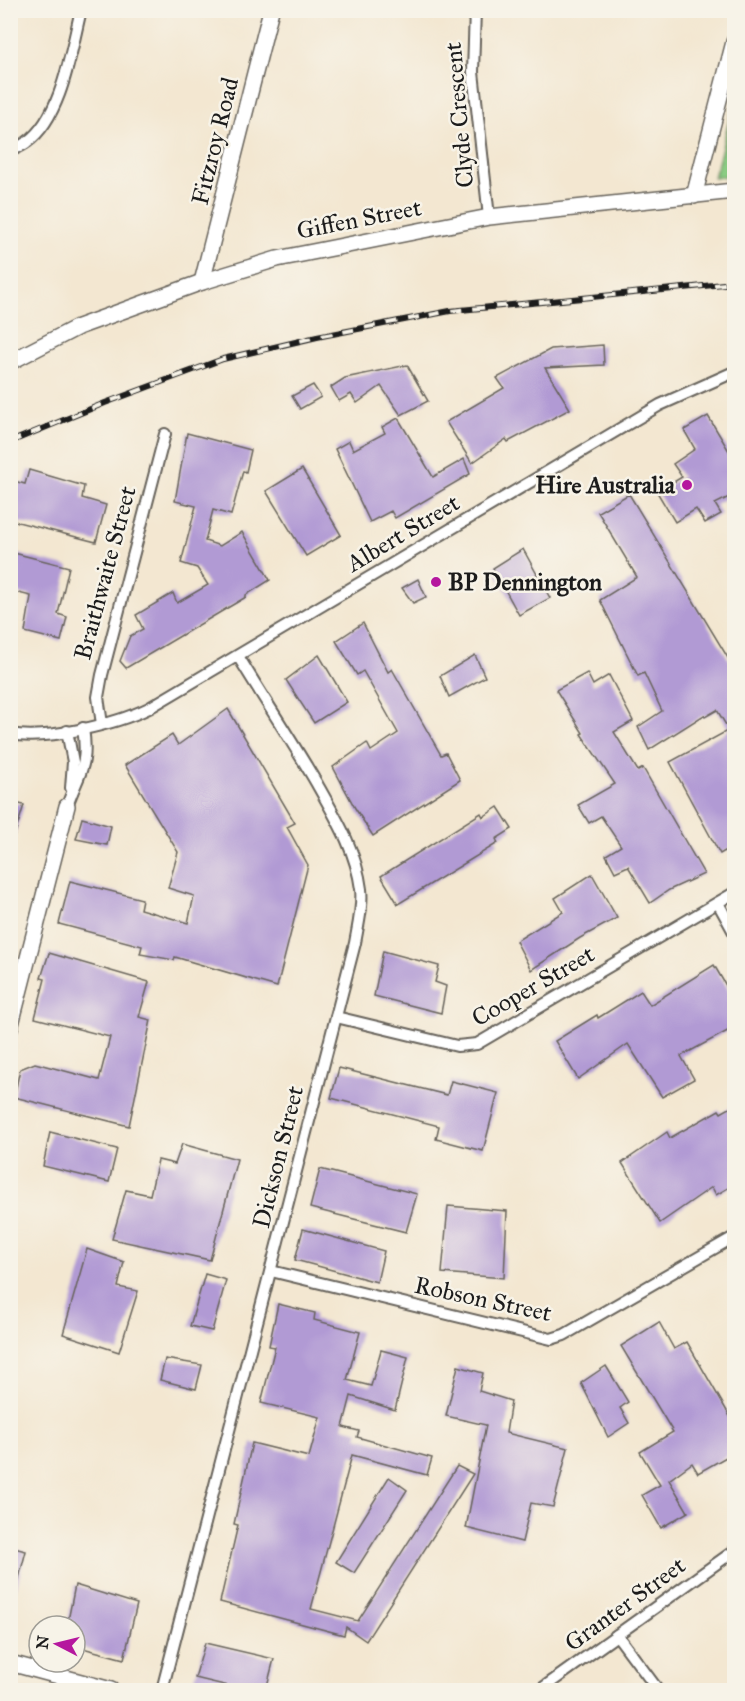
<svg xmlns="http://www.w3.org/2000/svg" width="745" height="1701" font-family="'IM FELL Great Primer',serif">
<rect width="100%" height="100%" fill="#f7f3e8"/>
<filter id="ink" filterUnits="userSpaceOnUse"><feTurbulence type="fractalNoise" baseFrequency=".0167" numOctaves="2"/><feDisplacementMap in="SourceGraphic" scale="12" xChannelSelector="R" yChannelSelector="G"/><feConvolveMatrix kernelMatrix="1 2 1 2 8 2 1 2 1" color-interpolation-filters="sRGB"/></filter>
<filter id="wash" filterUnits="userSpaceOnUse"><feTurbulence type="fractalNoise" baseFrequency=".008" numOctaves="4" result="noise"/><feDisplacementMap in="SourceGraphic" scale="24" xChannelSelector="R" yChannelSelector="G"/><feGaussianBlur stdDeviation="1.35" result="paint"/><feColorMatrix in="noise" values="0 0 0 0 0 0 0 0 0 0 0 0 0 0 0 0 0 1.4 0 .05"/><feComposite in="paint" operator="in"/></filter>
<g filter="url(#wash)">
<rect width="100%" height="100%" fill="#f3e7d1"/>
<!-- green -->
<polygon fill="#8bcc83" stroke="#547450" stroke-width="1.5" points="734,102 734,175 714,178"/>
<g id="blocks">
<!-- building -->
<g fill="#b19ad4">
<polygon points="603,345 604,365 545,368 570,409 508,442 506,439 472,463 446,422 504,388 497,378 551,349"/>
<polygon points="407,365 428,401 401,415 381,386 357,403 351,394 339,401 331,387 345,378"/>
<polygon points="313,385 321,397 300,409 292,396"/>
<polygon points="708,416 735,461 735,494 715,504 721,514 705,523 696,509 675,522 657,492 682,477 673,464 695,449 684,430"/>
<polygon points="398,418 433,477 464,459 470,474 395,518 391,511 370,522 335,449 349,441 353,450 385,433 382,427"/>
<polygon points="187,433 251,450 246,472 243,471 231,515 213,510 205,541 220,546 242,532 270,580 246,595 246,597 126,668 120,661 130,636 143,629 136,615 173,593 177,603 208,585 197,568 181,563 196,506 175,501"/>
<polygon points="302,469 341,535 306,556 266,491"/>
<polygon points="29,470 84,486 82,498 106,505 96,542 10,520 10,480 25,484"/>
<polygon points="629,494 731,663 735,661 735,845 720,854 670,762 729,730 717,710 705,717 704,715 649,750 638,727 662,711 644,673 638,676 600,600 637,577 598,512"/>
<polygon points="523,549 550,598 519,615 493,568"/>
<polygon points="10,552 69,567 58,614 67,617 61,641 25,632 31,596 10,591"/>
<polygon points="418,579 426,597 413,603 402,588"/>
<polygon points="363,623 388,672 392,669 441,755 446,753 460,780 373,836 355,808 333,767 367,743 371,751 398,733 363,671 357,675 336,641"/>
<polygon points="319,655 347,702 314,723 286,680"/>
<polygon points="475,655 485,677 449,697 440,676"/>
<polygon points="587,673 593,685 609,675 633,721 614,732 638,771 643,768 704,874 669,890 650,903 628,866 615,872 606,855 621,846 601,816 589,823 578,805 615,784 581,734 583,733 556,690"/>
<polygon points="228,709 295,823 287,827 308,865 277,987 175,957 174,960 140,954 142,946 59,924 70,881 142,899 140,909 188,923 194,896 168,888 178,852 125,765 172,735 178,745"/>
<polygon points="10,802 24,805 13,840 10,840"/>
<polygon points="498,807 512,829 496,839 498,843 398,904 381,876 481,813 483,817"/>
<polygon points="82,818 111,826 107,845 76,839"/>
<polygon points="592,874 617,918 580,938 531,970 516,941 563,912 555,898"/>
<polygon points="383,951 439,966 435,982 446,986 441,1013 374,996"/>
<polygon points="49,953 149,982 139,1017 151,1020 129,1126 14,1097 20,1069 35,1063 99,1080 110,1037 35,1018 45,979 41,978"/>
<polygon points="714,965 735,1001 735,1027 681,1056 694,1079 662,1097 628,1044 578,1079 555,1041 597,1015 598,1018 641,991 650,1005"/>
<polygon points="339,1068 447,1095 451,1081 498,1093 483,1151 436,1139 439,1126 331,1098"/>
<polygon points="735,1105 735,1184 716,1195 712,1187 660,1223 622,1163 667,1132 670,1138 719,1110 721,1113"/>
<polygon points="50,1132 117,1149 109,1182 43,1166"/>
<polygon points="182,1144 237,1159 210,1260 112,1239 126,1190 150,1195 158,1160 175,1164"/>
<polygon points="320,1169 417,1194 406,1232 310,1208"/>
<polygon points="448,1206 507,1211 504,1278 442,1273"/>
<polygon points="303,1229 384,1251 377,1282 295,1260"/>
<polygon points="87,1249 124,1262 118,1287 138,1291 119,1352 63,1334"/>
<polygon points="205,1274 226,1280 212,1331 190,1326"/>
<polygon points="278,1304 315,1313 314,1320 360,1332 347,1380 371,1386 381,1350 408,1357 395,1410 351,1396 343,1427 359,1431 357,1437 432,1458 427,1475 352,1455 311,1609 358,1621 457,1466 473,1474 366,1641 346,1627 344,1635 220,1602 238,1525 234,1524 252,1443 309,1457 320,1417 261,1403 275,1347 269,1346"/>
<polygon points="659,1322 674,1349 687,1342 735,1425 735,1452 698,1473 692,1463 669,1480 688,1512 661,1528 642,1495 660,1485 640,1452 673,1432 621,1346"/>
<polygon points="165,1359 202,1365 196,1389 160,1380"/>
<polygon points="458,1366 483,1373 479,1391 511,1401 506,1433 568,1448 553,1507 531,1503 522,1542 466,1528 486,1425 446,1416"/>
<polygon points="606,1366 628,1402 620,1408 629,1423 608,1437 581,1383"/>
<polygon points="389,1477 407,1490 354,1573 336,1562"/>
<polygon points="10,1547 26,1551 14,1597 10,1596"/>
<polygon points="75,1585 137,1604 124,1659 75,1646 75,1626 67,1626"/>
<polygon points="205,1643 274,1659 266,1690 245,1690 195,1678"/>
</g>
</g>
</g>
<g filter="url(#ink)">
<use href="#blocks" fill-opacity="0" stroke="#67635b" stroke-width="1.5"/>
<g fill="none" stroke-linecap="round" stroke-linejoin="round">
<!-- street casing -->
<g stroke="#67635b" stroke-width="14">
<g id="street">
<polyline points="475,10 473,72 489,217"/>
<path d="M10 151C16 148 22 146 27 142 62 117 71 50 81 10"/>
<polyline points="102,724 98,697 102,675 165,434"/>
<polyline points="67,731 73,762 71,788"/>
<path d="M10 734C47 741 116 724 149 708L660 405 734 372"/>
<path d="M67 806C79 772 89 767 83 728"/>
<polyline points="718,903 734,932"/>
<polyline points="336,1017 457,1046 477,1044 734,893"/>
<polyline points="271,1271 551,1339 564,1335 734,1237"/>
<polyline points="617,1635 658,1690"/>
<path d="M162 1690 355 943C358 926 363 906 361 889 356 850 336 818 317 784 292 741 264 699 238 656"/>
<polyline points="540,1690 734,1551"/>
</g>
</g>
<!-- secondary casing -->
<g stroke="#67635b" stroke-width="18">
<g id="secondary">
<polyline points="694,196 734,42"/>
<polyline points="202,282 271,10"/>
<polyline points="10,362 78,327 202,282 277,259 489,217 734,191"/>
<polyline points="10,1028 67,806"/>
<polyline points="10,1663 111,1690"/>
</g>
</g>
<!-- street -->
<use href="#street" stroke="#fff" stroke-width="10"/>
<!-- secondary -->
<use href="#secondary" stroke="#fff" stroke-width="15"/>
<!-- rail casing -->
<g stroke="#1c1c1c" stroke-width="6">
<polyline id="rail" points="10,442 105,403 223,359 317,337 450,311 734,283"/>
</g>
<!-- rail -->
<use href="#rail" stroke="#f7f3e8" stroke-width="4" stroke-dasharray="11" stroke-linecap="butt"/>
</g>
</g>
<!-- markers -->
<g fill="#b5179e" stroke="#f7f3e8" stroke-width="2">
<circle cx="687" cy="485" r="6"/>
<circle cx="436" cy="582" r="6"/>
</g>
<g text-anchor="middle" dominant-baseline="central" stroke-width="5" stroke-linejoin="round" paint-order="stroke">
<!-- street labels -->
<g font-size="24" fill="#1c1c1c" stroke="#f7f3e8">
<text transform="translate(459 115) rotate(-95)">Clyde Crescent</text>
<text transform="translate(215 141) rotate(-76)">Fitzroy Road</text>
<text transform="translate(359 219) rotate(-11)">Giffen Street</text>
<text transform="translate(403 533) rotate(-31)">Albert Street</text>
<text transform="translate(105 573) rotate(-75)">Braithwaite Street</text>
<text transform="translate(533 986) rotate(-30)">Cooper Street</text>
<text transform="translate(278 1157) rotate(-76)">Dickson Street</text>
<text transform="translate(483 1299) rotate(12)">Robson Street</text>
<text transform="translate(625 1604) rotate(-36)">Granter Street</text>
</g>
<!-- poi labels -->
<g font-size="24" font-weight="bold" fill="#1c1c1c" stroke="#f7f3e8" text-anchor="end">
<text x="675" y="485">Hire Australia</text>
<text x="448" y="582" text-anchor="start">BP Dennington</text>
</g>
</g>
<!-- margin -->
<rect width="745" height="1701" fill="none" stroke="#f7f3e8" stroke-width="36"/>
<!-- north arrow -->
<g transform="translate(57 1644) rotate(277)"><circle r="28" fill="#f7f3e8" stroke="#9f9d96" stroke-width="1.5"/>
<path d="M0-4.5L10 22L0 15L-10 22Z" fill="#b5179e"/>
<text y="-9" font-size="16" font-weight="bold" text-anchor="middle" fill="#1c1c1c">N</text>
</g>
</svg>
